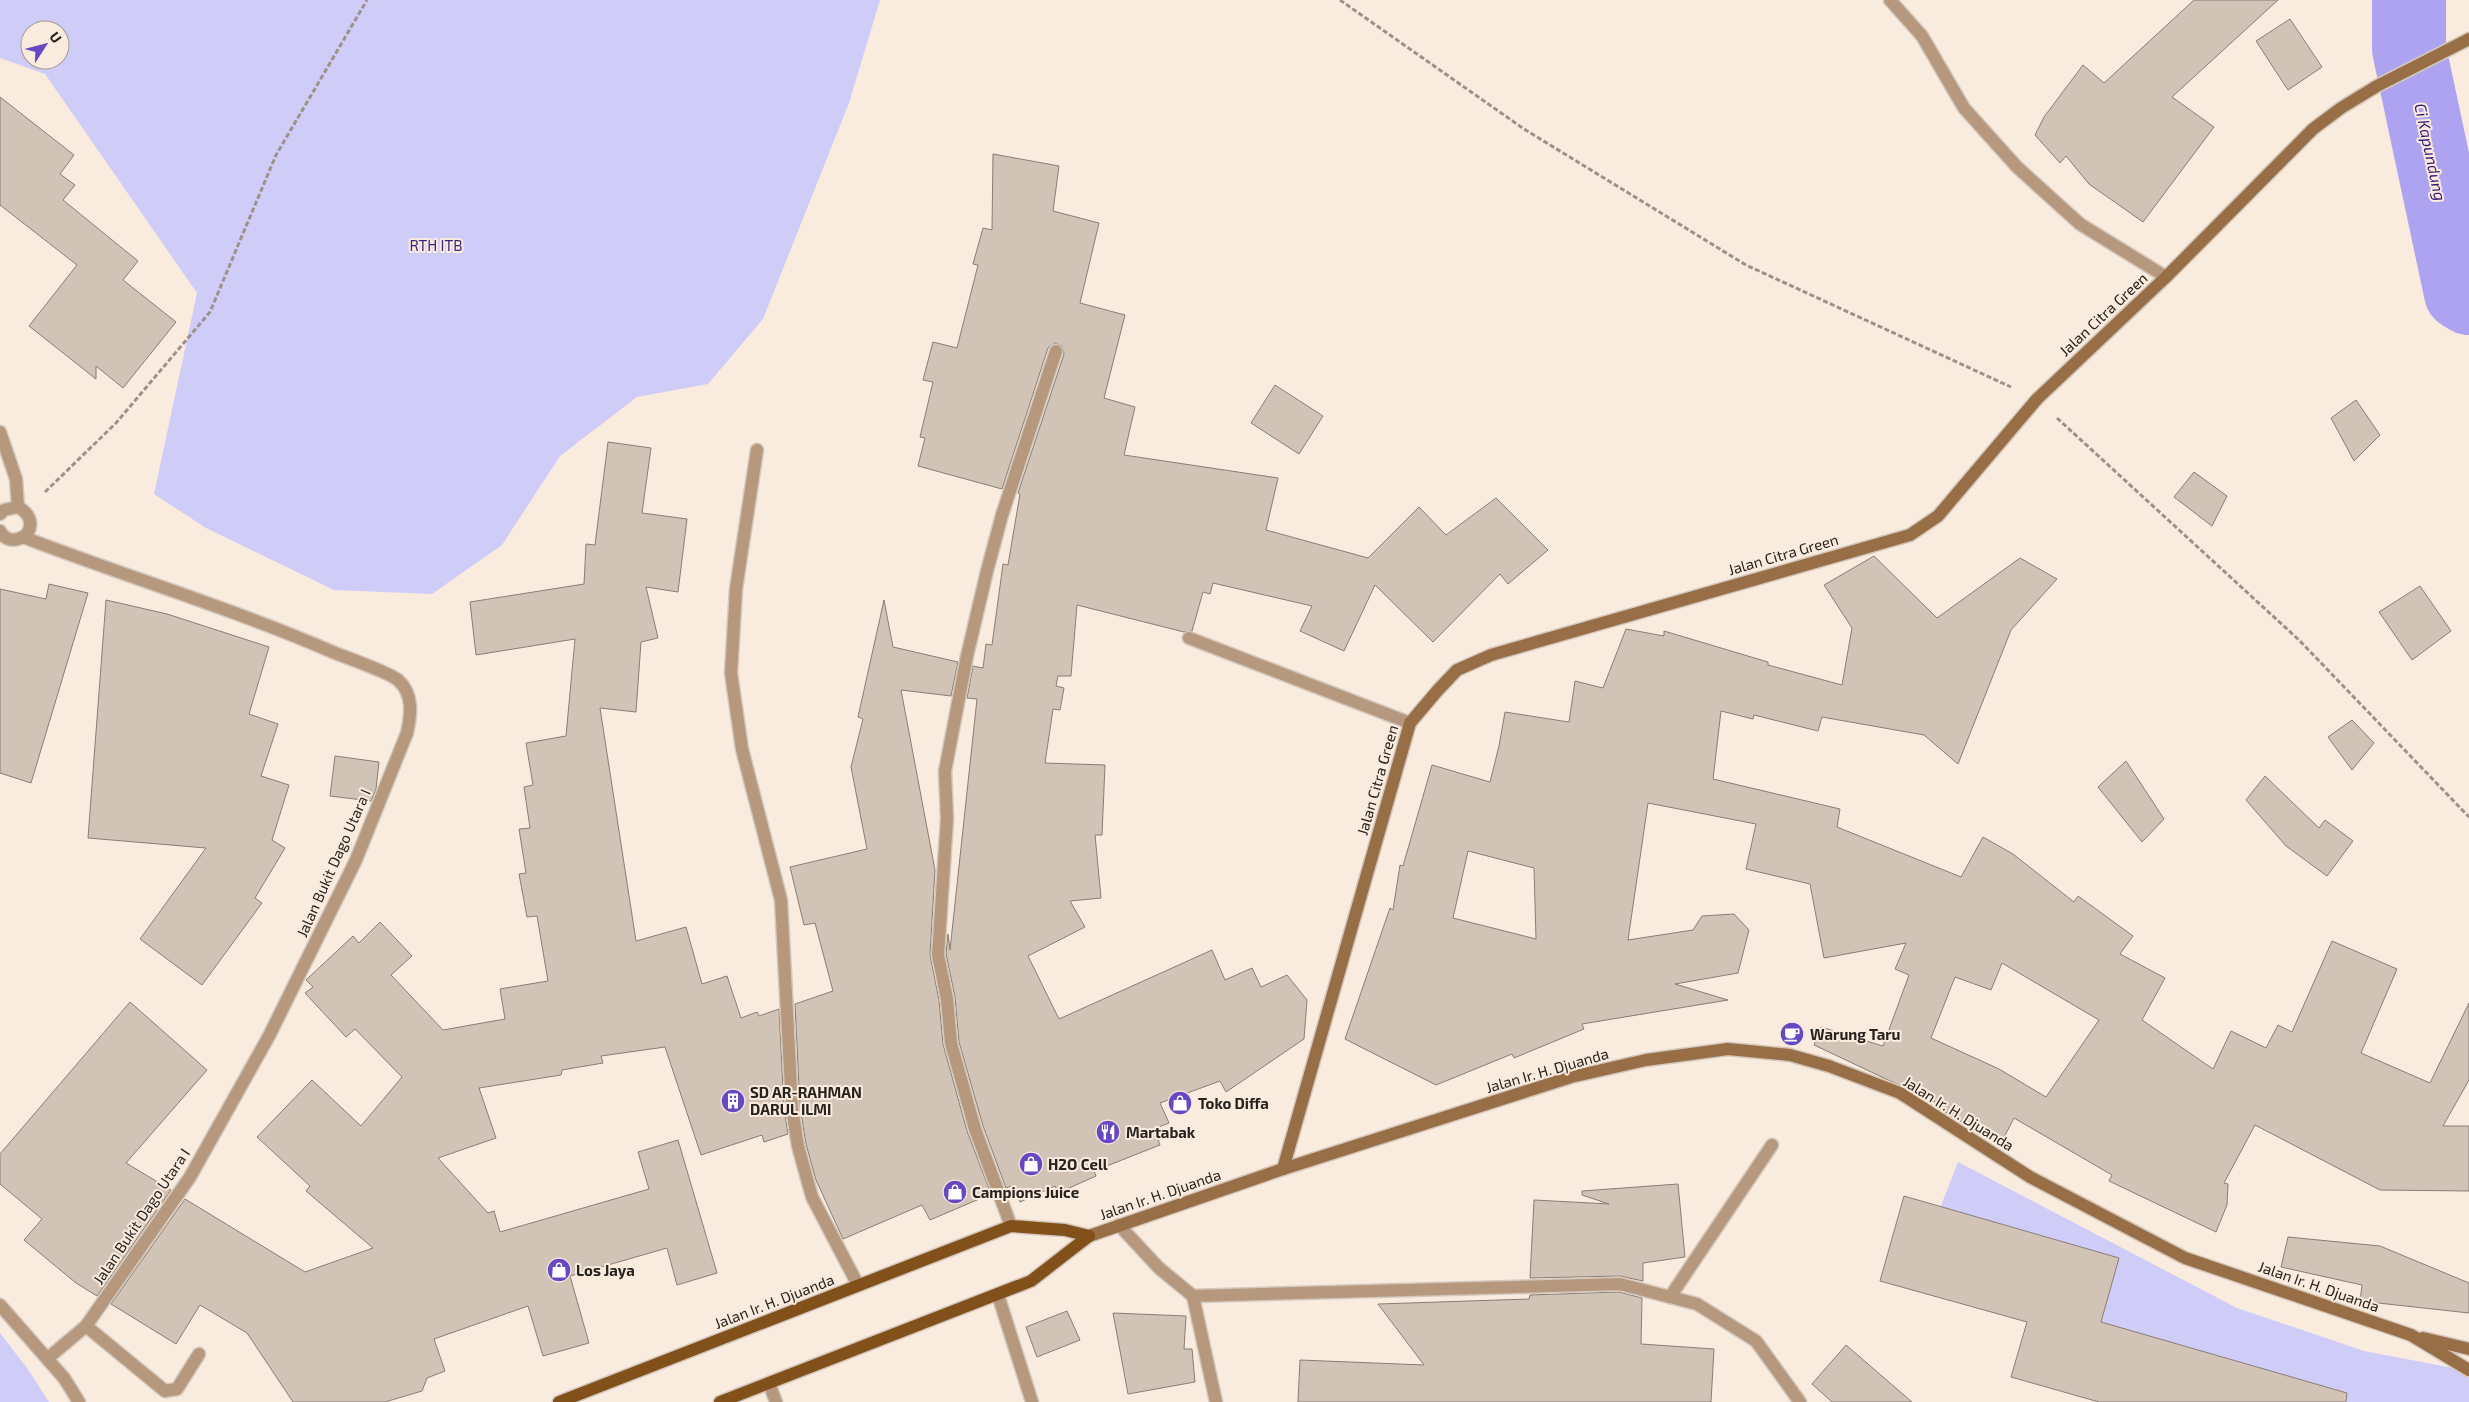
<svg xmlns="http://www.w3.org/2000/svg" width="2469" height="1402" font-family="'Exo 2',sans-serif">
<rect width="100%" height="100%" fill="#faebdf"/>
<!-- green -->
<g fill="#d0ccf8" fill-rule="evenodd">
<path d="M0 0H880L849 103 763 319 708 384 637 397 560 456 502 545 432 594 334 590 206 528 154 494 197 293 45 74 0 58ZM30 30H60V60H30Z"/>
<polygon points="1958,1162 2237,1308 2364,1351 2469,1371 2469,1402 2149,1402 1924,1249"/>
<polygon points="0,1333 27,1368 49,1402 0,1402"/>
</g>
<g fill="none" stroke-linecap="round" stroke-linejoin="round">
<!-- river -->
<polyline stroke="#aea3f1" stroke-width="74" points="2409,0 2409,49 2461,293 2469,298"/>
</g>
<!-- building -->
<g fill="#d2c3b7" stroke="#8a7d72" fill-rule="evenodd">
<polygon points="2194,0 2278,0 2172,97 2214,127 2143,222 2089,184 2066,156 2060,163 2035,135 2044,117 2083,65 2104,83"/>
<polygon points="2290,19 2322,67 2288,90 2256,41"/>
<polygon points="0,97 74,155 60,174 75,185 63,200 138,261 123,280 176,322 123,388 96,366 96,379 29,326 77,265 0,205"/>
<polygon points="993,154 1059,166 1053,211 1099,223 1080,303 1125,315 1104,398 1135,407 1124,455 1278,478 1266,530 1368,558 1419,507 1446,535 1496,498 1548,550 1508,584 1500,574 1433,642 1375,585 1344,651 1300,631 1312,606 1213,583 1210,594 1203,592 1192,631 1184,632 1077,605 1071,676 1058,676 1056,686 1064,688 1060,710 1053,709 1045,763 1105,765 1102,835 1095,835 1101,898 1070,901 1085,927 1028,956 1059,1019 1212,950 1225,980 1252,968 1261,987 1287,975 1307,1000 1304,1039 1226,1092 1220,1081 1160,1103 1169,1123 1154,1129 1160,1145 1094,1171 1096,1176 1058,1193 1055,1186 1020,1202 1013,1185 1006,1188 983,1126 959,1042 955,997 946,954 948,934 950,950 977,699 967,698 973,666 983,668 986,644 992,645 1003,564 1008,565 1020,494 1018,493 1064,354 1062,346 1055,343 1048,348 1002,489 918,466 925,438 920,437 933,382 923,380 933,342 957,348 978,265 973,264 983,228 992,230"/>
<polygon points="1275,385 1323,416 1299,454 1251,423"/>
<polygon points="2356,400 2380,435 2354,461 2331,418"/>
<polygon points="608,442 651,448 642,513 687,519 678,592 646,587 658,638 641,642 636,712 600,708 636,941 686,927 702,984 727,976 741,1018 757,1012 759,1016 779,1009 784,1108 788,1134 764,1142 762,1135 701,1155 665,1047 601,1056 603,1063 562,1070 561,1075 479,1088 496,1138 438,1158 488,1213 494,1211 500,1232 649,1189 638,1152 678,1140 717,1273 677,1285 667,1248 570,1276 589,1343 543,1356 528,1306 434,1339 445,1371 427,1378 422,1391 385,1402 293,1402 247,1333 200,1305 176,1344 111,1304 185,1199 305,1272 373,1248 306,1191 310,1186 257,1137 312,1080 361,1126 402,1077 355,1029 346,1037 305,993 313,987 306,980 353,936 359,943 380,922 412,956 391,975 443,1030 505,1019 500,989 548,981 537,916 527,917 519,874 526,873 519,829 530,828 524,787 533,785 526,743 566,736 575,639 476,655 470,602 584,584 586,544 595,545"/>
<polygon points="2194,472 2227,496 2212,526 2174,497"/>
<path d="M1874 556 1937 618 2020 558 2057 579 2011 630 1958 764 1924 735 1822 717 1818 731 1754 715 1753 719 1721 711 1713 779 1840 809 1837 827 1961 877 1983 837 2013 854 2074 902 2078 896 2133 936 2120 954 2165 978 2142 1020 2213 1069 2231 1031 2266 1048 2278 1025 2292 1032 2332 941 2397 969 2361 1053 2430 1083 2469 1003V1080L2443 1126H2469V1191L2380 1190 2255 1125 2224 1183 2228 1184 2227 1205 2216 1232 2109 1181 2112 1175 2014 1118 2000 1145 1937 1107 1939 1104 1814 1045 1821 1027 1883 1046 1909 975 1895 969 1906 943 1824 958 1810 884 1746 869 1756 824 1648 803 1628 940 1693 930 1702 916 1734 914 1749 930 1738 973 1675 984 1728 1000 1582 1024 1584 1029 1514 1058 1512 1054 1436 1085 1345 1039 1390 908 1393 910 1400 865 1403 866 1432 765 1490 782 1499 746 1505 712 1569 722 1575 681 1603 688 1626 629 1664 636V631L1768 662V665L1842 685 1852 628 1824 585ZM1468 851 1534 868 1536 939 1453 918ZM2002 963 2099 1020 2046 1097 1999 1069 1931 1038 1955 977 1991 990Z"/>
<polygon points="49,584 88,593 31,783 0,773 0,589 46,599"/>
<polygon points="2420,586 2451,631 2412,660 2379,612"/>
<polygon points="106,600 167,614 269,647 249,714 278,724 261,776 289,785 272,840 285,848 255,898 262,903 202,985 140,939 206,848 88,838"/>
<polygon points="884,600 893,647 958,662 951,696 901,690 935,870 930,955 939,1000 943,1044 967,1131 991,1194 930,1220 922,1205 843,1239 816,1180 806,1144 800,1107 795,1004 833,991 815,923 804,925 790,867 867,849 851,767 863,719 858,717"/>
<polygon points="2352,720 2374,743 2352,770 2328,737"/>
<polygon points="335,756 379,762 376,789 371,801 330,796"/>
<polygon points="2126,761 2164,819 2142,842 2098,787"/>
<polygon points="2265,776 2319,828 2325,820 2353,841 2327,876 2286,846 2246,800"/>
<polygon points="130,1002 207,1070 126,1163 171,1190 97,1296 76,1283 24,1240 42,1219 0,1184 0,1154"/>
<polygon points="1678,1184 1685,1257 1643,1263 1643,1281 1620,1276 1530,1278 1534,1200 1609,1204 1582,1195 1582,1191"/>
<polygon points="1904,1196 2119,1258 2101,1322 2347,1393 2346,1402 2099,1402 2011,1377 2027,1322 1880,1281"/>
<polygon points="2288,1237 2380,1246 2469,1283 2469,1313 2360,1301 2362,1285 2281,1267"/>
<polygon points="1619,1292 1642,1298 1641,1344 1714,1349 1711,1402 1298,1402 1300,1360 1424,1365 1378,1304 1529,1299 1530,1295"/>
<polygon points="1067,1311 1080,1340 1037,1357 1026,1327"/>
<polygon points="1113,1313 1186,1316 1184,1349 1192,1349 1195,1382 1128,1394"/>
<polygon points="1846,1345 1912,1402 1832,1402 1812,1384"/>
</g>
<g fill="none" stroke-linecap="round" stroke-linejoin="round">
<!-- lane casing -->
<g stroke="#d4c7bc" stroke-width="15">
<g id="lane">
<polyline points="1890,0 1922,36 1964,108 2017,167 2080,224 2166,277"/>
<polyline points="998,1295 1032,1402"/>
<polyline points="86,1326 165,1391 177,1389 199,1354"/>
<polyline points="769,1383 776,1402"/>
</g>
</g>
<!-- street casing -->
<g stroke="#d4c7bc" stroke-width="15">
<g id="street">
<polyline points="0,432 16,479 18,507"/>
<polyline points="757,450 736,589 731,673 742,749 781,900 792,1108 798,1146 812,1197 858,1285"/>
<path d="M0 514 4 510 18 507C29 513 34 523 27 534 18 542 6 542 0 531"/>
<path d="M23 537C127 577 234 609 335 653 348 658 390 673 398 680 414 694 411 715 407 733L356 860 269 1036 190 1177 86 1326 48 1358"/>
<polyline points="1189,638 1410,723"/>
<polyline points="1119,1225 1159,1268 1193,1296 1216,1402"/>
<polyline points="1011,1226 975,1129 951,1043 947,999 938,955 947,819 945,771 967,656 987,571 1002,515 1056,351"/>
<polyline points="1193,1296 1620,1284 1697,1304 1756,1341 1800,1402"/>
<polyline points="1670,1297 1772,1145"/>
<polyline points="0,1305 64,1378 79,1402"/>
</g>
</g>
<!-- secondary casing -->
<g stroke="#d4c7bc" stroke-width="15">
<g id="secondary">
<polyline points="1283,1169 1410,723 1438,690 1457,670 1491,655 1910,535 1938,516 2037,399 2166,277 2313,129 2341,108 2377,86 2469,39"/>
<polyline points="1089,1236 1283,1169 1571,1077 1646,1060 1728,1049 1790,1055 1829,1066 1900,1093 2030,1177 2185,1258 2411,1335 2469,1370"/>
<polyline points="2423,1338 2469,1349"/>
</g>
</g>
<!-- primary casing -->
<g stroke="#d4c7bc" stroke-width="15">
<g id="primary">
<polyline points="559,1402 1011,1226 1065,1230 1089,1236"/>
<polyline points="720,1402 1031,1281 1089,1236"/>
</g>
</g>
<!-- path -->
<g stroke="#9d928a" stroke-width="3" stroke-dasharray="5 2.5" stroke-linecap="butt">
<polyline points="1340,0 1524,129 1746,265 2011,387"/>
<polyline points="2057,418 2299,640 2469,817"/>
<polyline points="45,492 116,423 210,312 276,155 367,0"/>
</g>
<!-- lane -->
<use href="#lane" stroke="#b5987e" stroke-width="12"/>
<!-- street -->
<use href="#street" stroke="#b5987e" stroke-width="12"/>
<!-- secondary -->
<use href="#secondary" stroke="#986e47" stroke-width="12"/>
<!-- primary -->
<use href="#primary" stroke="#82501a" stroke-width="12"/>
</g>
<!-- icons -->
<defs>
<g id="cafe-disc" transform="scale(1.25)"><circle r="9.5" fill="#6648c1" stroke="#faebdf"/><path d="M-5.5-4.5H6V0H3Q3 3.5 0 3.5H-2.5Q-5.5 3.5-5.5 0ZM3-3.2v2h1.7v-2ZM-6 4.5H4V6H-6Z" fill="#fff"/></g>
<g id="building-disc" transform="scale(1.25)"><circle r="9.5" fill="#6648c1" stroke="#faebdf"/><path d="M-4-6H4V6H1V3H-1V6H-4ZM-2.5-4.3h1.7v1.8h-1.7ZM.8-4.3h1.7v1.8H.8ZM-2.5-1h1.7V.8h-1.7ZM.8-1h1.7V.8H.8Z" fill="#fff"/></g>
<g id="shop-disc" transform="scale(1.25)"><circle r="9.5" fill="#6648c1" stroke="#faebdf"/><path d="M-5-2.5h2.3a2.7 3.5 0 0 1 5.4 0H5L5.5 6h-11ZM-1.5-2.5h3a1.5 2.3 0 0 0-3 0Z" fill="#fff"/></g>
<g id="restaurant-disc" transform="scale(1.25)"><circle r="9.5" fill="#6648c1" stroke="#faebdf"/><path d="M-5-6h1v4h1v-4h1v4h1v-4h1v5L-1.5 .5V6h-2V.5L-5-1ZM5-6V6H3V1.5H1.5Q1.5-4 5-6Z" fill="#fff"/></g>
</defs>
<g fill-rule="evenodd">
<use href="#cafe-disc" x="1792" y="1034"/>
<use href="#building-disc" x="733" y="1101"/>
<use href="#shop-disc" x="1180" y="1103"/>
<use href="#restaurant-disc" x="1108" y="1132"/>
<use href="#shop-disc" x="1031" y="1164"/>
<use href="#shop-disc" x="955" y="1192"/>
<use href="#shop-disc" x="559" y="1270"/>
</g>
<g text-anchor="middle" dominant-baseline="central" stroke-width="4" stroke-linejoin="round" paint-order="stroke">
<!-- park labels -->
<g font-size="15" fill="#3d257e" stroke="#faebdf">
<text x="436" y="245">RTH ITB</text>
</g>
<!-- street labels -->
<g font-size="15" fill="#27221e" stroke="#faebdf">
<text transform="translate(2103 314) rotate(-43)">Jalan Citra Green</text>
<text transform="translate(1783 554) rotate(-16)">Jalan Citra Green</text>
<text transform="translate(1377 780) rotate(-74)">Jalan Citra Green</text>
<text transform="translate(333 863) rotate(-66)">Jalan Bukit Dago Utara I</text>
<text transform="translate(1547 1070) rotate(-16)">Jalan Ir. H. Djuanda</text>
<text transform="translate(1959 1113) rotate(32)">Jalan Ir. H. Djuanda</text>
<text transform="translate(1160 1194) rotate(-19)">Jalan Ir. H. Djuanda</text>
<text transform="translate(141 1216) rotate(-56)">Jalan Bukit Dago Utara I</text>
<text transform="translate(2319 1286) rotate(19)">Jalan Ir. H. Djuanda</text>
<text transform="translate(774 1301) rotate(-21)">Jalan Ir. H. Djuanda</text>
</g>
<!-- poi labels -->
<g font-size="15" font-weight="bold" fill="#27221e" stroke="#faebdf" text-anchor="start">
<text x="1810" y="1034">Warung Taru</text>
<text x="750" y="1092">SD AR-RAHMAN<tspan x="750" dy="17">DARUL ILMI</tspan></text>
<text x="1198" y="1103">Toko Diffa</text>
<text x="1126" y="1132">Martabak</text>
<text x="1048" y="1164">H2O Cell</text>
<text x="972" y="1192">Campions Juice</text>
<text x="576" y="1270">Los Jaya</text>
</g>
<!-- water labels -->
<g font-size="16" font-style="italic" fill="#341872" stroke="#faebdf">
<text transform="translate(2431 152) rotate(78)">Ci Kapundung</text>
</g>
</g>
<!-- north arrow -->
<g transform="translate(45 45) rotate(54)"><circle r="24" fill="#faebdf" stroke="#a69b92"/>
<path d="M0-4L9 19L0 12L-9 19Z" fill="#6648c1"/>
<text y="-8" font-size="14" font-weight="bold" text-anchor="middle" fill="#27221e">U</text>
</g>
</svg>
